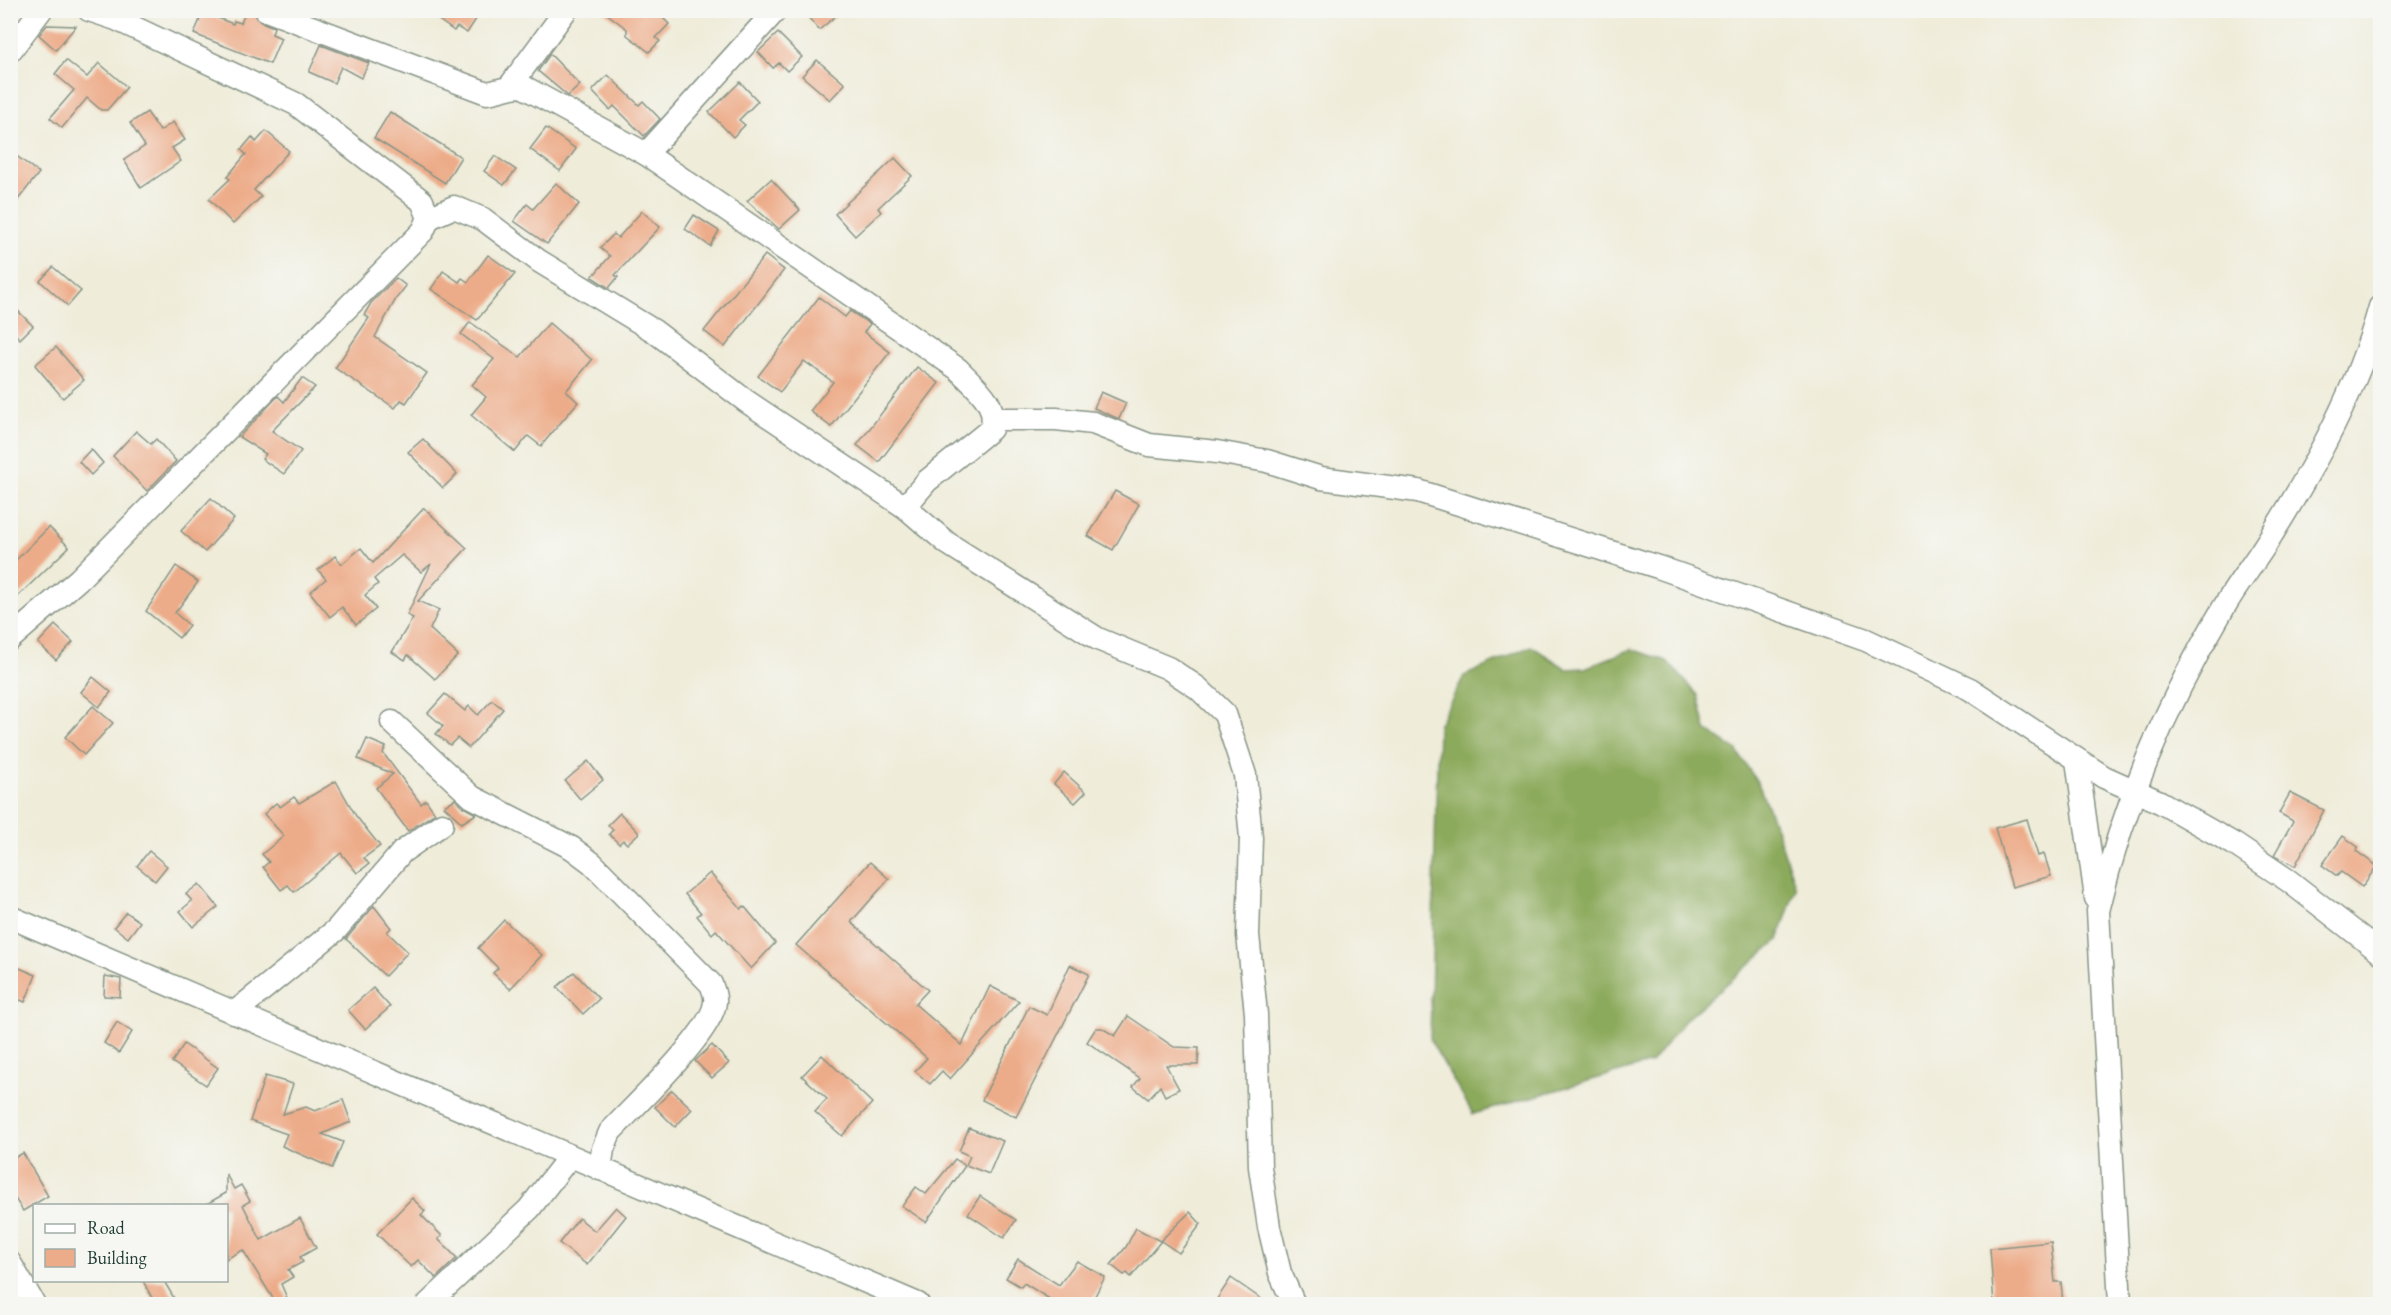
<svg xmlns="http://www.w3.org/2000/svg" width="2391" height="1315" font-family="'EB Garamond',serif">
<rect width="100%" height="100%" fill="#f6f6f2"/>
<filter id="ink" filterUnits="userSpaceOnUse"><feTurbulence type="fractalNoise" baseFrequency=".0167" numOctaves="2"/><feDisplacementMap in="SourceGraphic" scale="12" xChannelSelector="R" yChannelSelector="G"/><feConvolveMatrix kernelMatrix="1 2 1 2 8 2 1 2 1" color-interpolation-filters="sRGB"/></filter>
<filter id="wash" filterUnits="userSpaceOnUse"><feTurbulence type="fractalNoise" baseFrequency=".008" numOctaves="4" result="noise"/><feDisplacementMap in="SourceGraphic" scale="24" xChannelSelector="R" yChannelSelector="G"/><feGaussianBlur stdDeviation="1.35" result="paint"/><feColorMatrix in="noise" values="0 0 0 0 0 0 0 0 0 0 0 0 0 0 0 0 0 1.4 0 .05"/><feComposite in="paint" operator="in"/></filter>
<g filter="url(#wash)">
<rect width="100%" height="100%" fill="#efecd9"/>
<!-- forest -->
<polygon fill="#8caa5c" stroke="#567448" stroke-width="1.5" points="1531,646 1567,669 1585,668 1631,649 1667,661 1698,695 1706,730 1736,750 1758,783 1777,831 1796,888 1778,940 1686,1019 1651,1063 1473,1114 1430,1040 1438,726 1464,676"/>
<g id="blocks">
<!-- building -->
<g fill="#edac89">
<polygon points="246,10 253,12 261,22 274,27 272,34 281,38 270,64 194,34 203,12 233,24 234,21 241,23"/>
<polygon points="425,10 482,10 467,33 457,27 454,31"/>
<polygon points="602,10 655,10 669,24 656,38 660,41 649,52 627,35 627,29"/>
<polygon points="802,10 843,10 819,30"/>
<polygon points="47,25 76,26 56,50 39,35"/>
<polygon points="778,33 802,57 787,71 779,63 773,68 758,52"/>
<polygon points="321,45 369,63 361,78 341,67 334,83 309,72"/>
<polygon points="550,54 580,85 568,96 538,71"/>
<polygon points="66,60 87,77 99,63 127,87 107,110 101,110 87,98 62,128 50,118 74,90 55,74"/>
<polygon points="817,60 845,84 830,100 802,76"/>
<polygon points="608,75 639,105 643,101 660,119 644,136 614,106 610,110 592,91"/>
<polygon points="740,82 758,101 739,120 745,125 733,137 709,112"/>
<polygon points="147,112 160,131 173,122 185,140 172,148 181,161 141,188 124,160 145,146 130,123"/>
<polygon points="390,112 461,157 445,183 374,138"/>
<polygon points="546,128 576,149 560,171 530,149"/>
<polygon points="266,131 289,151 254,190 261,197 233,224 209,199 230,179 227,177 246,154 241,150 252,137 256,142"/>
<polygon points="10,151 39,173 10,210"/>
<polygon points="495,156 516,170 504,185 484,171"/>
<polygon points="895,158 912,176 878,208 881,212 855,236 835,214"/>
<polygon points="771,179 800,210 779,229 747,201"/>
<polygon points="556,183 579,204 547,244 514,221 527,204 533,209"/>
<polygon points="642,211 660,227 615,275 618,277 609,288 592,277 610,256 600,248 614,234 618,238"/>
<polygon points="694,215 719,231 710,246 685,229"/>
<polygon points="488,255 515,274 477,320 431,289 443,271 459,282 462,278 468,282"/>
<polygon points="765,255 784,270 725,347 704,331"/>
<polygon points="53,267 81,291 68,306 40,281"/>
<polygon points="396,278 406,286 396,299 375,337 427,373 406,403 401,400 395,408 335,368 369,318 364,315 371,303"/>
<polygon points="819,297 845,317 850,311 870,324 864,332 890,352 831,427 810,411 833,382 804,361 780,392 758,376"/>
<polygon points="10,303 33,326 20,339 10,329"/>
<polygon points="470,322 520,357 549,323 592,360 566,391 578,402 541,446 528,436 515,452 471,415 486,397 472,385 494,359 461,334"/>
<polygon points="56,347 84,380 63,398 35,365"/>
<polygon points="917,367 939,383 879,462 857,445"/>
<polygon points="302,378 315,387 272,431 301,451 284,474 262,459 266,454 239,437 278,396 284,402"/>
<polygon points="1101,392 1126,403 1119,419 1094,408"/>
<polygon points="136,431 151,444 156,439 176,461 147,491 113,456"/>
<polygon points="423,439 457,474 443,488 408,452"/>
<polygon points="91,449 103,463 91,475 79,462"/>
<polygon points="1115,491 1139,504 1113,550 1088,536"/>
<polygon points="211,498 234,519 205,552 181,531"/>
<polygon points="424,508 467,548 418,601 439,610 430,629 458,655 435,679 408,655 405,660 392,652 413,618 407,615 431,564 421,572 402,555 374,579 378,584 365,595 376,609 356,625 342,607 330,617 310,592 326,579 318,570 335,556 342,564 361,548 373,563"/>
<polygon points="49,527 69,547 10,604 10,566"/>
<polygon points="176,566 198,582 175,613 189,625 179,638 146,611"/>
<polygon points="55,625 73,642 56,660 38,643"/>
<polygon points="93,677 111,692 99,707 81,692"/>
<polygon points="445,694 465,711 469,706 478,715 492,700 503,709 469,748 457,738 450,745 436,734 443,726 428,713"/>
<polygon points="93,706 113,723 84,755 65,737"/>
<polygon points="367,739 386,747 383,753 421,804 426,800 435,813 408,831 376,788 393,774 358,759"/>
<polygon points="588,761 603,780 580,799 565,781"/>
<polygon points="1064,772 1086,792 1075,803 1054,784"/>
<polygon points="336,781 356,816 380,846 364,858 369,864 357,873 341,853 294,892 288,885 281,890 263,867 269,862 262,854 284,836 264,814 276,803 280,807 294,797 299,803"/>
<polygon points="2290,793 2324,810 2295,866 2274,855 2293,821 2279,813"/>
<polygon points="455,799 463,807 476,814 462,823 444,806"/>
<polygon points="620,813 639,833 627,844 623,840 619,844 609,834 613,830 608,825"/>
<polygon points="2027,819 2038,856 2044,854 2051,876 2012,887 1995,828"/>
<polygon points="2343,836 2358,847 2356,851 2377,866 2362,887 2341,872 2337,876 2322,865"/>
<polygon points="149,851 167,866 155,881 137,866"/>
<polygon points="870,862 889,879 851,922 928,990 915,1004 962,1045 990,986 1019,1001 950,1079 942,1071 930,1084 915,1071 927,1058 796,945"/>
<polygon points="710,873 741,909 744,906 775,943 751,969 716,930 712,934 697,916 701,913 685,894"/>
<polygon points="199,884 218,907 193,927 180,911 192,901 186,894"/>
<polygon points="374,906 391,928 387,932 408,952 385,976 346,939"/>
<polygon points="126,912 140,922 128,938 114,927"/>
<polygon points="504,920 542,955 510,989 493,973 498,968 478,948"/>
<polygon points="10,964 36,975 25,1002 10,996"/>
<polygon points="1070,965 1089,974 1016,1117 982,1100 1029,1006 1047,1015"/>
<polygon points="574,972 599,999 583,1014 557,987"/>
<polygon points="105,976 121,979 120,997 104,996"/>
<polygon points="373,988 390,1007 365,1029 348,1010"/>
<polygon points="1128,1016 1174,1047 1199,1048 1198,1065 1166,1065 1179,1089 1165,1096 1160,1086 1148,1099 1133,1087 1140,1078 1087,1042 1096,1028 1102,1028 1115,1036"/>
<polygon points="117,1022 132,1032 119,1053 104,1043"/>
<polygon points="184,1044 218,1068 206,1085 172,1062"/>
<polygon points="712,1045 729,1063 712,1078 695,1061"/>
<polygon points="822,1055 872,1103 842,1136 815,1112 827,1099 802,1076"/>
<polygon points="265,1076 293,1084 283,1114 306,1107 315,1111 343,1100 351,1122 322,1134 343,1142 332,1168 282,1146 287,1134 250,1121"/>
<polygon points="672,1090 692,1109 675,1127 655,1107"/>
<polygon points="969,1128 1003,1141 989,1174 966,1165 970,1156 959,1151"/>
<polygon points="23,1153 48,1196 23,1211 10,1191 10,1160"/>
<polygon points="955,1159 965,1166 926,1222 902,1206 916,1187 926,1194"/>
<polygon points="226,1174 234,1189 241,1185 250,1201 243,1205 261,1240 300,1218 316,1248 300,1257 303,1262 288,1270 293,1277 281,1284 290,1305 277,1305 243,1250 226,1259 226,1206 203,1206 226,1193"/>
<polygon points="980,1196 1016,1220 1004,1238 968,1214"/>
<polygon points="412,1198 425,1211 421,1215 442,1236 438,1239 457,1258 436,1278 418,1260 411,1267 377,1234"/>
<polygon points="616,1207 626,1216 587,1265 559,1243 579,1218 595,1231"/>
<polygon points="1190,1212 1201,1224 1179,1253 1161,1241 1131,1277 1127,1273 1124,1275 1111,1265 1126,1247 1136,1228 1160,1241"/>
<polygon points="2051,1242 2055,1282 2061,1282 2063,1305 1994,1305 1990,1248"/>
<polygon points="1018,1259 1059,1285 1077,1261 1105,1277 1090,1305 1059,1305 1024,1283 1021,1287 1006,1278"/>
<polygon points="1231,1278 1270,1305 1213,1305"/>
<polygon points="143,1281 164,1281 178,1305 156,1305"/>
</g>
</g>
</g>
<g filter="url(#ink)">
<use href="#blocks" fill-opacity="0" stroke="#879486" stroke-width="1.5"/>
<g fill="none" stroke-linecap="round" stroke-linejoin="round">
<!-- minor casing -->
<g stroke="#879486" stroke-width="25">
<g id="minor">
<path d="M266 10 487 93C500 91 509 86 522 86L646 154 776 10"/>
<polyline points="10,51 41,10"/>
<polyline points="510,86 566,10"/>
<path d="M646 154 958 369C973 385 1000 404 991 429L927 481 905 507"/>
<polyline points="429,218 454,207 483,219 539,261 654,331 746,401 905,507 947,543 1098,639 1168,668 1198,688 1225,714 1245,775 1251,838 1248,935 1256,1014 1260,1167 1269,1227 1280,1273 1294,1304"/>
<polyline points="995,419 1056,419 1093,423 1149,445 1217,452 1267,461 1321,478 1418,491 1658,567 1866,640 1970,689 2104,777 2160,802 2234,844 2289,881 2380,952"/>
<polyline points="10,639 79,579 423,231 429,218 422,201 296,104 116,19 89,10"/>
<path d="M392 722 472 797 572 848 592 863 711 984C713 989 716 996 715 1002 713 1032 633 1107 610 1132L603 1149 600 1169"/>
<polyline points="2077,760 2096,898"/>
<polyline points="10,917 918,1304"/>
<polyline points="234,1013 336,930 402,852 442,824"/>
<polyline points="10,1263 34,1304"/>
<polyline points="428,1304 529,1209 570,1156"/>
<path d="M2120 1304 2098 911C2123 804 2168 701 2224 607 2238 583 2255 562 2269 539 2315 466 2357 390 2380 307"/>
</g>
</g>
<!-- minor -->
<use href="#minor" stroke="#fff" stroke-width="22"/>
</g>
</g>
<!-- margin -->
<rect width="2391" height="1315" fill="none" stroke="#f6f6f2" stroke-width="36"/>
<!-- legend -->
<rect x="33" y="1204" width="195" height="78" fill="#f6f6f2" stroke="#a0aca6" stroke-width="1.5"/>
<rect x="45" y="1224" width="30" height="9" fill="#ffffff" stroke="#a0aca6" stroke-width="1.5"/>
<text x="87" y="1234" font-size="18" fill="#1f3d34">Road</text>
<rect x="45" y="1249" width="30" height="18" fill="#edac89" stroke="#a0aca6" stroke-width="1.5"/>
<text x="87" y="1264" font-size="18" fill="#1f3d34">Building</text>
</svg>
